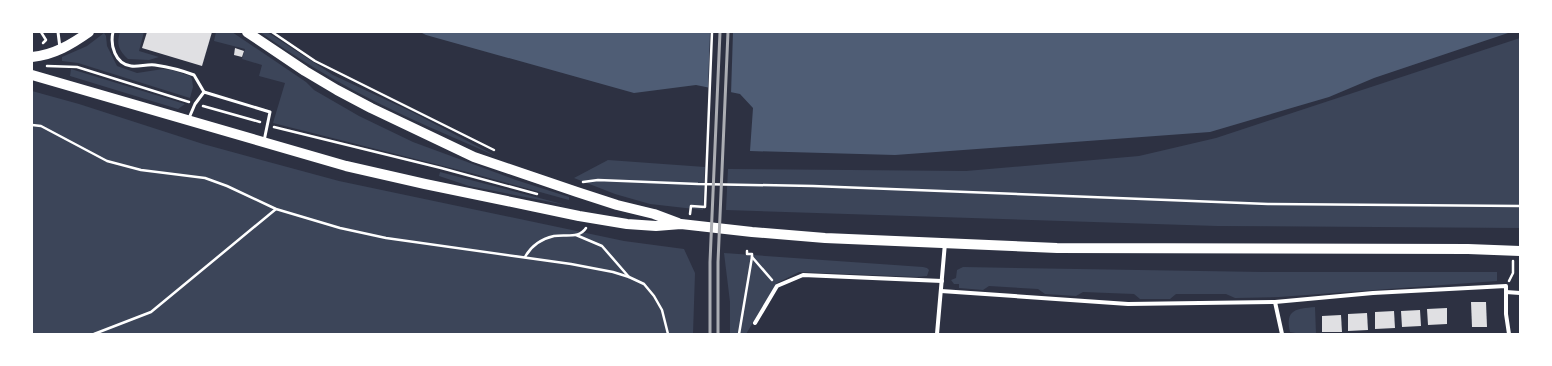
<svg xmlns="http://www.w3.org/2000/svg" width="1552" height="366" font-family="Ubuntu,sans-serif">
<rect width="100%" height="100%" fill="#2d3142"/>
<!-- green -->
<g fill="#3c4559">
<path d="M120 32H144L139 51 159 57 149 60 128 59C119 51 116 44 120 32Z"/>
<polygon points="216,32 232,32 306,82 314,90 359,116 413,142 516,180 569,197 569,200 471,173 273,123 285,83 259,76 262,65 242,59 245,49 214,41"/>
<path d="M260 32H267L333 75 412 112 498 157C436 130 371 103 313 67 295 56 277 44 260 32Z"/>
<polygon points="104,33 106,36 107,46 117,66 137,73 163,69 172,70 190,76 192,79 193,87 190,98 78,63 62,61 62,57 87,46"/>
<polygon points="1520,38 1520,228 1217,226 726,210 728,169 966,171 1139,156 1216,138"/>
<polygon points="71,69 185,104 178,109 70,76"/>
<polygon points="32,91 79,104 203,144 339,181 624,241 684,249 695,273 693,334 32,334"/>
<polygon points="608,160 705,167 703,210 650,204 615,194 574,178"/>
<polygon points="440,172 566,205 469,186 439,176"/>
<polygon points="724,253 923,267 927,268 929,270 927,276 917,277 799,272 777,283 746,334 730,334 730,302"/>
<polygon points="963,267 1263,272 1497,272 1497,281 1279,297 1235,298 1226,294 1176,294 1170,299 1140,299 1134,294 1083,292 1076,296 1045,294 1038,289 989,286 983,290 959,288 959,284 954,284 951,280 956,278 957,270"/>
<path d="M1315 307 1316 334H1301L1290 332C1285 309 1296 309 1315 307Z"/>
</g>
<!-- water -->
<polygon fill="#4f5d75" points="420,32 1511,32 1374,78 1329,97 1210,132 895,155 750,151 753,108 740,94 696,85 634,93 426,35"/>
<!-- pier -->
<polygon fill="#2d3142" points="710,32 733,32 731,94 708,89"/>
<!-- building -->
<g fill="#e0e0e3">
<polygon points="147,32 212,32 202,66 142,48"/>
<polygon points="235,48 244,51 242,57 234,55"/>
<polygon points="1471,302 1486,302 1487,327 1472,327"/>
<polygon points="1447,308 1447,324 1428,325 1427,309"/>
<polygon points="1420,310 1421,326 1402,327 1401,311"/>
<polygon points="1394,311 1395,328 1375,329 1375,312"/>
<polygon points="1367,313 1368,330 1348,331 1348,314"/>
<polygon points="1341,315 1342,332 1322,332 1322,316"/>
</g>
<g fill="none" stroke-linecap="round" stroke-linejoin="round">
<!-- path -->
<g stroke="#fff" stroke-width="2.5">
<polyline points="41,32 46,40 43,43"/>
<polyline points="272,32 315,61 494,150"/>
<polyline points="47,66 77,67 189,102"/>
<polyline points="203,106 260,122"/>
<polyline points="32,125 41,126 107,161 141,170 205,178 227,186 276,209 340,228 386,238 571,264 613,272 629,277 644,284 654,296 662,310 668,334"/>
<polyline points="274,127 441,168 537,194"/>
<polyline points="583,182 598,180 698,184 813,186 1268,204 1520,206"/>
<polyline points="690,214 691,206 705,207 712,32"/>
<polyline points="576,235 602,246 629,277"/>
<path d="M525 257C531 246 541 239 554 236 566 234 579 239 586 228"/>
<polyline points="752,257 772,280"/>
<polyline points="1509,281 1513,273 1513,261"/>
<polyline points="94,334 151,312 276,209"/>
<polyline points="739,334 752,257 752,254 747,254 747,251"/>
</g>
<!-- service -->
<g stroke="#fff" stroke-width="3">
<polyline points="58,32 60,48"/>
<path d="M113 32C110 45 115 64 131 66 139 67 147 64 155 65 169 67 181 70 194 75L204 92 270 112 264 141"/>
<polyline points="189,118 195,104 204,92"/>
</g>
<!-- minor -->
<g stroke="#fff" stroke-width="4">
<polyline points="941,291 1128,304 1275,302 1373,293 1506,286 1506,314 1509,334"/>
<polyline points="1506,292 1520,293"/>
<polyline points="1275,302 1282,334"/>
<polyline points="755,323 777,286 803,275 942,281"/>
<polyline points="937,334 945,243"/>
</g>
<!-- primary -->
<g stroke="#fff" stroke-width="10">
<polyline points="247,32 305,71 337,90 371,108 474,157 577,192 617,205 654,214 678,223"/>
<path d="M32 57C54 55 72 44 89 32"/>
<polyline points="32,75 346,166 425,184 579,216 627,224 656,226 681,224 752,232 825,238 1057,248 1468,249 1520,251"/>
</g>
<!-- rail -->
<g stroke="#abadb3" stroke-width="3">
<polyline points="710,334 710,262 720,32"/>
<polyline points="718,334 718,262 728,32"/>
</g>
</g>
<!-- border -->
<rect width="1552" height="366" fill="none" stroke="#ffffff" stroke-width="66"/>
</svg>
